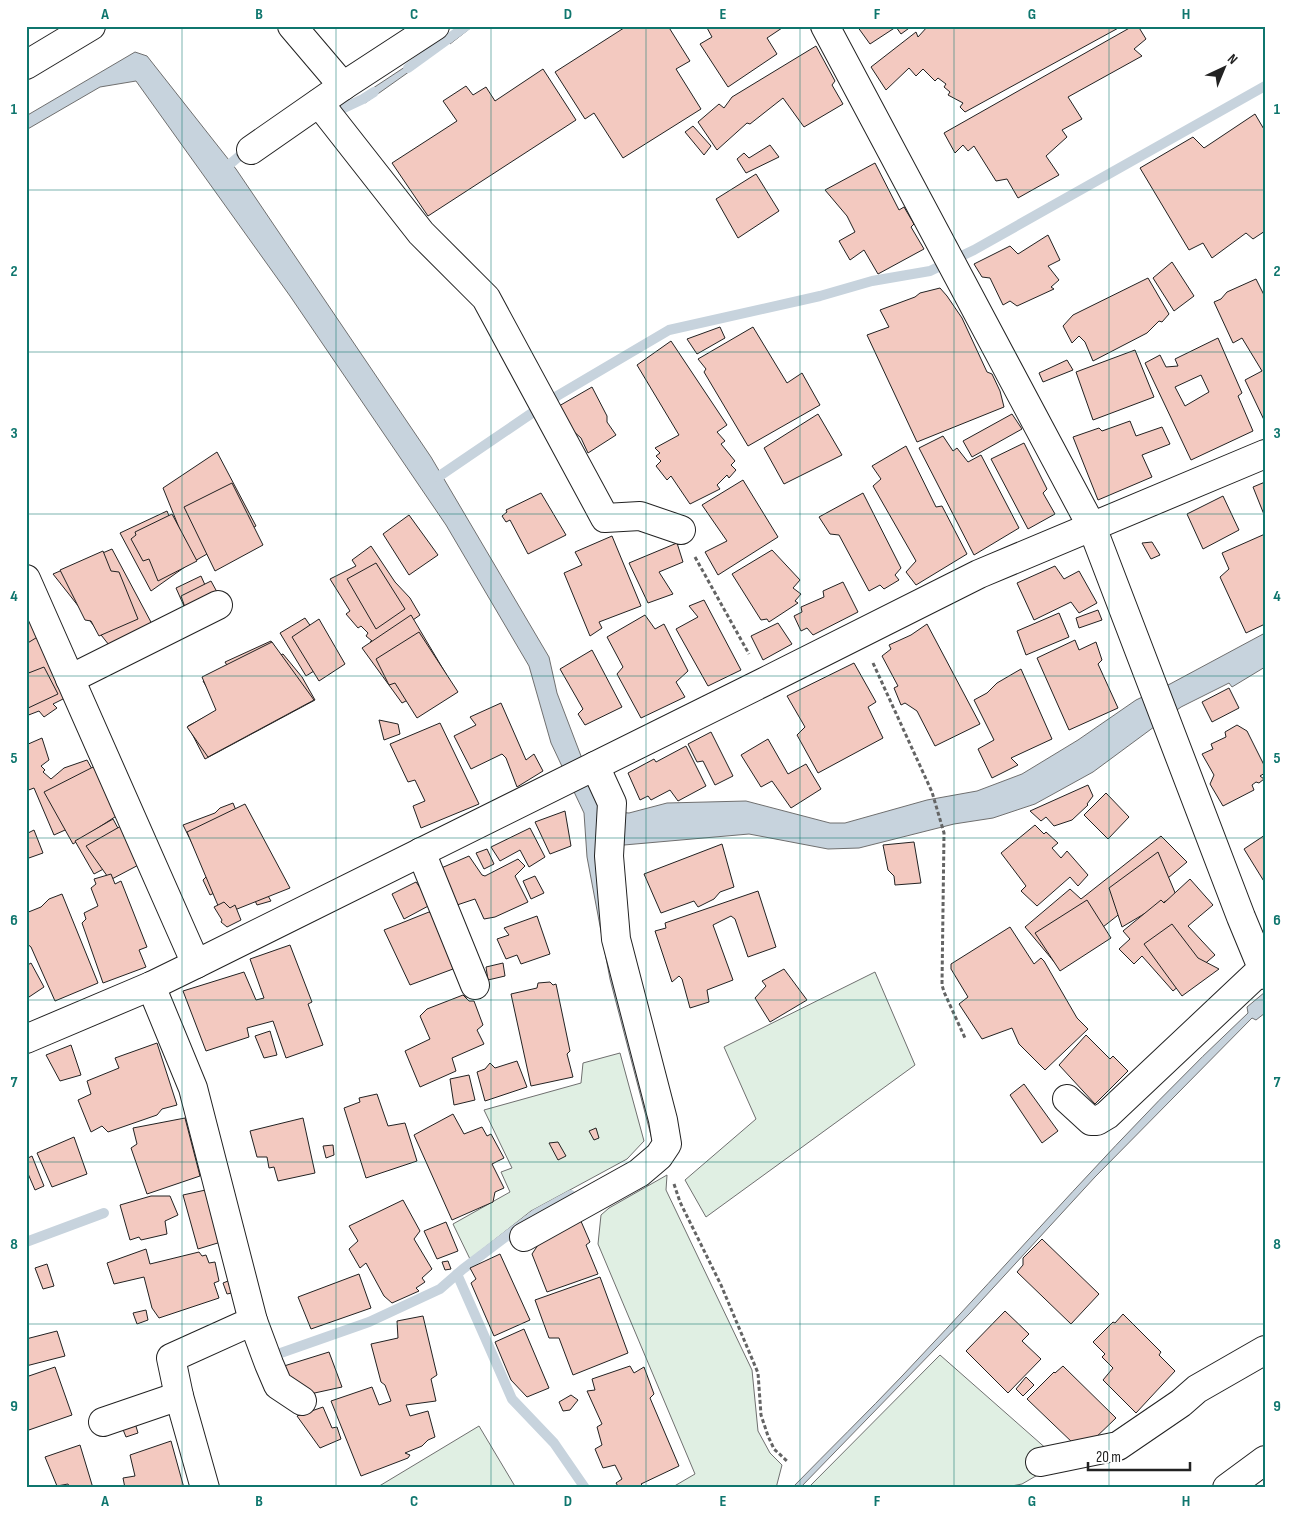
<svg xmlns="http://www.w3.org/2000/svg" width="1291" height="1514" font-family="'Sofia Sans Condensed',sans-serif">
<rect width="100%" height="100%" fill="#fff"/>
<!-- green -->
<g fill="#e0efe3" stroke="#6f6f6f">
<polygon points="875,972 915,1065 706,1217 685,1180 756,1119 724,1047"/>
<polygon points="620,1053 644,1141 627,1159 531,1211 470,1259 453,1224 510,1192 501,1172 512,1168 484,1110 581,1083 583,1063"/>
<polygon points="667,1175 666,1190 752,1370 758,1431 770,1453 782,1465 776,1488 671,1488 695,1474 598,1244 601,1215 609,1208"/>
<polygon points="940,1355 1049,1451 1041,1473 1022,1484 1001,1488 808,1488"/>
<polygon points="479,1426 516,1488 376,1488"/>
</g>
<!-- water -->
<g fill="#c7d3dd" stroke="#6f6f6f">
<polygon points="461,26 473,26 450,44 445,38"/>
<polygon points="135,52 147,56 236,169 431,457 549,657 557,693 602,811 629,813 667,803 746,801 830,823 845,823 927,800 977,791 1022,774 1078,740 1136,700 1170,684 1265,633 1265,667 1232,687 1229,683 1181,707 1093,772 1035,804 993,818 954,824 859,848 828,849 749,834 624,845 610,841 658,1140 654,1147 610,979 587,857 584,813 551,743 529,666 446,525 290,296 136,81 100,87 26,130 26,116"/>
<polygon points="417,59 420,64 365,103 361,96"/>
<path d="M1265 992V1013L1256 1020 1252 1018 1095 1177 970 1313 800 1488H792C829 1450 867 1413 903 1375 1018 1254 1126 1127 1248 1013L1247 1007Z"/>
</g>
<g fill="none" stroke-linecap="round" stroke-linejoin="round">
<!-- stream -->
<g stroke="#c7d3dd" stroke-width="10">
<polyline points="408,68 466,26"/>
<polyline points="329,115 363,99 374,92"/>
<polyline points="230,164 243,153 249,150"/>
<polyline points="438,477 557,396 669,330 820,296 872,281 930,271 974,250 1265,86"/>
<polyline points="26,1242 104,1213"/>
<polyline points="457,1274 512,1399 554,1443 585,1488"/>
<polyline points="275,1355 369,1322 440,1289 463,1269 536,1214 571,1195"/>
</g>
</g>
<!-- building -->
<g fill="#f3c9c0" stroke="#222" fill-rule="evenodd">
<polygon points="627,26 668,26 690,61 676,69 701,109 623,158 594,113 585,119 555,72"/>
<polygon points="706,26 785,26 767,38 777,54 728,87 700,44 712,37"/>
<polygon points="857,26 912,26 901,34 896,27 870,44"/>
<polygon points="928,26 1122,26 965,112 960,107 963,103 948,95 950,92 944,87 946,84 938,78 935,81 923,69 916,76 909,68 886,90 871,67 916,32 918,37"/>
<polygon points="1133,26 1138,26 1146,39 1134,49 1142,56 1068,97 1082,119 1062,130 1067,137 1046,156 1059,175 1018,198 1007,179 996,181 974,146 968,151 963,145 955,153 944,133"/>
<polygon points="816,46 835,81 832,85 843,104 804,127 783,98 750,124 747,123 717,150 698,122 719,104 724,108 732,97"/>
<polygon points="543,69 576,120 428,216 392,163 457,121 443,101 466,86 473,95 486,87 495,101"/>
<polygon points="1255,114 1265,131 1265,231 1253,239 1246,233 1212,258 1203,243 1189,250 1140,168 1193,137 1204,148"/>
<polygon points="693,126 711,146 704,155 685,132"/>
<polygon points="770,145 779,157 746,173 737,159 744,153 749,158"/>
<polygon points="875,163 899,210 904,207 914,224 911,227 924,249 878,274 864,250 850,260 839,241 855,232 847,216 825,190"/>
<polygon points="756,174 779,211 738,238 716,199"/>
<polygon points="1048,235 1060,260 1048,266 1059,280 1051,287 1054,289 1017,306 1010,301 1003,305 990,278 982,277 974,264 1010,246 1018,254"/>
<polygon points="1172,262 1194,296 1174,311 1153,278"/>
<polygon points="1148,278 1169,314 1162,322 1159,321 1147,333 1093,361 1085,342 1079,336 1072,343 1063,326 1073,315"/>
<polygon points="1256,279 1265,297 1265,422 1245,380 1262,371 1242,338 1233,343 1214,302 1221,299 1227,292"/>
<polygon points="940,288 947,296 962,318 987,372 992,374 1000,391 1004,407 917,442 867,335 889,327 880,310 915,297 920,293"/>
<polygon points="720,327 725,338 697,354 687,339"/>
<polygon points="753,327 787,383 802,373 820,405 748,446 704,372 706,369 698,359"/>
<path d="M1218 338 1242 393 1238 396 1253 431 1191 460 1145 363 1160 355 1166 367 1178 366 1175 359ZM1201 375 1209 392 1185 406 1175 387Z"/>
<polygon points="671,341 727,425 717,432 725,441 721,444 735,461 731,465 736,470 729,478 727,475 717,485 720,489 690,504 671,476 667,480 656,466 661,461 656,456 660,453 655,448 679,435 637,365"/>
<polygon points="1135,350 1154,397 1093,420 1076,372"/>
<polygon points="1067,360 1073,370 1043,382 1039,373"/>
<polygon points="592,387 607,416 607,422 616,435 588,453 581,438 572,430 559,406"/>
<polygon points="818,414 842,455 784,484 764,448"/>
<polygon points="1012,414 1022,429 972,457 963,441"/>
<polygon points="1130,421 1136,436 1162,427 1170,444 1142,455 1152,477 1098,500 1073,437 1099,428 1102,431"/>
<polygon points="943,436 953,451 957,448 968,462 981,455 1019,528 974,555 919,448"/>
<polygon points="1024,443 1047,489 1043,493 1055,514 1028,529 991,459"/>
<polygon points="906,446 936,507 942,506 967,554 916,585 906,572 916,561 873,486 881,479 872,466"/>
<polygon points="217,452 256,526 193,562 163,488"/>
<polygon points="743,480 778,537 718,575 705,552 727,541 702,505"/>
<polygon points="1265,482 1265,517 1253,487"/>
<polygon points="232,483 263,545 215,571 184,507"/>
<polygon points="541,493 566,535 528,554 510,520 506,522 502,516 507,512 506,510"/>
<polygon points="863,493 901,568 895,575 899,580 884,589 880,585 869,591 839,535 830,534 819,517"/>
<polygon points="1223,496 1239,530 1203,549 1187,514"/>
<polygon points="167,511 189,564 151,591 120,533"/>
<polygon points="172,514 197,561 158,581 149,559 143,561 131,539 136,535 135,532"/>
<polygon points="409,515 438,555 409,575 383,534"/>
<polygon points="1265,534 1265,624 1246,633 1220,577 1229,569 1222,553"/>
<polygon points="612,536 641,606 599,622 602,628 590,636 564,573 582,565 575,552"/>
<polygon points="1152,542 1160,555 1151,559 1142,543"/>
<polygon points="677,543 683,562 659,572 673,594 648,603 629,563"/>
<polygon points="371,546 395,582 410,598 420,615 375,647 370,642 372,641 366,636 368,633 361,626 358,628 346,614 350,611 330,579 356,566 352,560"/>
<polygon points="112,549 152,624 109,645 53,574"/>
<polygon points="772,550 800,580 793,588 801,594 795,601 798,603 769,622 767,619 761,620 732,574"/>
<polygon points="103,551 111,571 119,572 138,619 99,636 91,621 85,620 60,570"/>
<polygon points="376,563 405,609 376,629 347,579"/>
<polygon points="1055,566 1064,579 1079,571 1097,603 1079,613 1071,602 1034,620 1017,583"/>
<polygon points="201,576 209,594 184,606 176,588"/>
<polygon points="211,581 223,603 188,616 181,596"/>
<polygon points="843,582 858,612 813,635 807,628 801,631 794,616 802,612 801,607 824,597 823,591"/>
<polygon points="26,600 67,697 53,704 57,708 44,717 39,711 26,716"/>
<polygon points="704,600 741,670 708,686 676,629 698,617 689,606"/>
<polygon points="26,602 44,633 26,644"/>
<polygon points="1098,610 1102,620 1079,628 1076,618"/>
<polygon points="1059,613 1069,637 1026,655 1017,631"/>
<polygon points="411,615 449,679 402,703 362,648"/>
<polygon points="645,615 655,629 664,624 688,671 676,682 685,697 641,718 617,674 623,667 607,637"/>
<polygon points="305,618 333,659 306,676 280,633"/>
<polygon points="319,619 345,664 319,681 292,637"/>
<polygon points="778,623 792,644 763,660 751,636"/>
<polygon points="927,624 980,724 935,746 917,711 905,703 901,705 894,688 898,686 882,656 891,649 889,645 911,635"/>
<polygon points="419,632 458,692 417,718 395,683 389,685 376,659"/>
<polygon points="1075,640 1079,650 1096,642 1102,660 1098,664 1118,708 1069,730 1037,658"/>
<polygon points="271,641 280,655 283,654 302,677 315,700 205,759 188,726 220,709 203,681 228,667 225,662"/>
<polygon points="272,642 314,700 208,757 187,727 216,710 202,677"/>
<polygon points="592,650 622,707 585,725 578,714 583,709 560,669"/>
<polygon points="854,663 876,702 868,707 883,738 818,773 797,735 805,727 787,696"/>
<polygon points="44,667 58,694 26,709 26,674"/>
<polygon points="1021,669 1052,739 1011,758 1018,765 992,778 978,749 994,740 974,700 987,693 997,683"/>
<polygon points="1229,688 1239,708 1212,722 1202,702"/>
<polygon points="501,703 526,760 534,754 543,771 517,787 506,758 502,754 471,769 454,736 476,725 470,717"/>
<polygon points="379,720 398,724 400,734 384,740"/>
<polygon points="440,723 479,804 421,828 413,806 425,801 415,780 408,782 390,744"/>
<polygon points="1237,725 1247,731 1265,767 1265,773 1260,776 1264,779 1259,783 1256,782 1252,785 1254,790 1223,806 1210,784 1214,775 1202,754 1213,749 1211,744 1226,737 1225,732"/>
<polygon points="711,732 733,776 715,785 703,761 697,762 688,744"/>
<polygon points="42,738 49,760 41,766 45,770 43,772 51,779 64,768 87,760 92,769 97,768 114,808 54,835 34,788 26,791 26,745"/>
<polygon points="768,739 788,774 806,764 821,789 791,808 772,781 761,787 741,755"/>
<polygon points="686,746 706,786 678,801 670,790 651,800 648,796 640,800 628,773 654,759 656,762"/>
<polygon points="99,764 121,813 73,844 44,792"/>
<polygon points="1088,785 1093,796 1087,804 1088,805 1072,820 1054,826 1046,817 1041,821 1030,811"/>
<polygon points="1106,793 1129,817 1108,839 1084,815"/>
<polygon points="233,803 266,884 264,889 271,901 257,905 251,892 235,900 229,886 210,895 203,880 208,875 183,825 215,813 220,808"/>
<polygon points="245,804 290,888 222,915 187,832"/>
<polygon points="565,811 571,846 550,854 535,822"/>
<polygon points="113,819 132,854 94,874 75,841"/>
<polygon points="128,822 148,860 110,880 86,846"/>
<polygon points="1035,825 1044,834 1046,832 1058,843 1052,848 1061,858 1067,851 1088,875 1078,886 1070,877 1037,906 1021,891 1026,886 1001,853"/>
<polygon points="530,828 545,857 529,867 520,850 500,861 491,847"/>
<polygon points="34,830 43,853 26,859 26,834"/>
<polygon points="1265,835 1265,883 1244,849"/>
<polygon points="1161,836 1187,862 1162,883 1165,886 1125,917 1122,912 1056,964 1025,927 1070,889 1081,899"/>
<polygon points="914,842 921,883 895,885 894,876 888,870 883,845"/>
<polygon points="722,844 734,887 720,892 714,899 698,907 694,901 661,913 644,874"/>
<polygon points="487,849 494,864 484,869 476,853"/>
<polygon points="1158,852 1176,895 1122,927 1109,888"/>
<polygon points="469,856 482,875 485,876 518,859 525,866 515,876 528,902 495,917 484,919 475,899 454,906 439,869"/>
<polygon points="111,874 115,884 121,881 147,947 139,950 146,967 103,983 82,923 86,919 84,913 98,906 91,888 96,884 94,879"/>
<polygon points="535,876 544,893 531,899 523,881"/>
<polygon points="1190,879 1213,905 1188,926 1215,955 1173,991 1142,956 1134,964 1119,949 1130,939 1123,931 1161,900 1164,903"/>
<polygon points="416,882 432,904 404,919 392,894"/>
<polygon points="758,891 776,947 748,957 735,919 731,916 713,925 733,980 707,990 709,1002 690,1008 682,979 679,976 672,982 655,931 666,928 665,923"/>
<polygon points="62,894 98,983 55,1001 31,947 26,943 26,913 41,907 49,899"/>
<polygon points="1087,900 1111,938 1060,971 1035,933"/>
<polygon points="224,902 230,908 235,905 241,920 227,927 221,922 222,920 214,907"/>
<polygon points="429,912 438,917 453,969 410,985 384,930"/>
<polygon points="537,916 550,954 521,964 517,955 506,959 497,939 509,935 504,928"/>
<polygon points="1172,924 1198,958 1219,969 1182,996 1144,944"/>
<polygon points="1010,927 1034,964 1041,958 1044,961 1077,1018 1088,1029 1045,1070 1019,1044 1012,1028 982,1039 959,1004 968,997 951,969 951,964"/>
<polygon points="290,945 312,1002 308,1004 323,1045 286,1058 273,1021 247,1028 249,1037 206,1051 183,991 244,972 256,1000 264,998 250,959"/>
<polygon points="31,963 44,987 26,999 26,966"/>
<polygon points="503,963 505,976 488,980 486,967"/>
<polygon points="784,969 807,1000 770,1022 755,998 766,986 762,981"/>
<polygon points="550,982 553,985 556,984 570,1051 567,1054 573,1077 531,1086 511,994 537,988 538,983"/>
<polygon points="463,995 469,1001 474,1001 483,1025 477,1030 484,1044 452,1058 456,1071 420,1087 405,1051 430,1039 420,1016 427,1009"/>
<polygon points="270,1031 277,1055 264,1058 255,1036"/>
<polygon points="1086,1035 1110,1059 1113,1056 1128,1071 1095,1104 1059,1065"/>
<polygon points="157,1043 177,1105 162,1109 157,1115 108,1132 102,1126 91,1132 78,1100 91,1094 87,1081 119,1068 115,1058"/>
<polygon points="71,1045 81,1075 60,1081 46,1055"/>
<polygon points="517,1061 527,1087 485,1101 477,1072 485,1069 490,1063 495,1068"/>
<polygon points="469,1075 475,1100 454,1105 450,1079"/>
<polygon points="1024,1084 1058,1131 1042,1143 1010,1095"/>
<polygon points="377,1094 388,1126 405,1123 417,1161 366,1178 344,1108 360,1102 359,1098"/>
<polygon points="453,1114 464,1134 482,1127 487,1136 491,1134 504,1158 492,1164 504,1188 495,1192 493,1202 452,1220 414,1135"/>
<polygon points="185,1118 200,1176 147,1194 131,1148 137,1144 133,1128"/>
<polygon points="303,1118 315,1173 278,1181 274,1167 269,1168 267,1157 257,1157 250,1131"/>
<polygon points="596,1128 599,1138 594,1140 589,1131"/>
<polygon points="74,1137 87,1174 52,1187 37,1153"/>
<polygon points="558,1142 566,1156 558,1160 549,1143"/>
<polygon points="333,1145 334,1155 326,1158 323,1146"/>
<polygon points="32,1156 44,1186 35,1190 26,1169 26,1159"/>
<polygon points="210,1189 221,1242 198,1249 183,1195"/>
<polygon points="151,1196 170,1196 178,1215 165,1221 167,1234 141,1240 139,1237 130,1240 120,1205"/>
<polygon points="403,1200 420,1231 414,1239 432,1269 422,1278 425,1282 416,1288 419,1291 392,1303 384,1296 366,1263 360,1268 349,1249 358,1241 349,1226"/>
<polygon points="580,1219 590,1242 586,1245 598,1274 547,1292 532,1254 544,1236"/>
<polygon points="446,1222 458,1251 437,1259 424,1231"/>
<polygon points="1042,1239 1099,1294 1071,1324 1017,1272 1023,1265 1023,1258"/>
<polygon points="146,1249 150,1264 199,1252 202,1256 206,1255 209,1263 215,1262 219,1281 214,1283 219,1298 159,1318 152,1308 144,1277 114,1284 107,1263"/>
<polygon points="500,1254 530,1320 494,1336 471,1283 476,1279 470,1268"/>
<polygon points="448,1261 451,1269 445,1270 442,1262"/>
<polygon points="47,1264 54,1286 43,1289 35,1268"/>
<polygon points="359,1274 371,1308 311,1329 298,1297"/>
<polygon points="600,1277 628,1353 573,1375 559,1338 549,1338 535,1300"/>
<polygon points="233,1279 236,1292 227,1294 223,1283"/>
<polygon points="146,1310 148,1320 137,1324 133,1313"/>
<polygon points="1005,1311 1029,1334 1022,1341 1041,1359 1008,1393 966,1351"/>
<polygon points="1123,1314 1161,1352 1159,1355 1175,1371 1136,1413 1103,1380 1113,1368 1102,1357 1105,1354 1093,1342 1113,1322 1115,1323"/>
<polygon points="423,1316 437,1375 431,1379 436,1401 406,1405 410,1416 428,1411 435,1437 428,1440 422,1446 405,1453 410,1455 408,1458 361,1476 331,1401 372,1387 379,1405 391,1401 385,1385 381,1382 371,1344 398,1338 397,1321"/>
<polygon points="524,1329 549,1388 527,1397 511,1380 495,1342"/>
<polygon points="57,1331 65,1356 26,1366 26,1339"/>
<polygon points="329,1352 342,1387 310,1394 286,1380 284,1366"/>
<polygon points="630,1366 634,1373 644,1367 654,1394 650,1398 679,1466 641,1484 645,1488 619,1488 616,1483 622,1479 615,1465 603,1468 595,1449 602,1445 597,1427 602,1424 587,1391 595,1390 592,1379"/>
<polygon points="1063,1366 1116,1418 1091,1442 1087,1444 1081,1439 1075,1445 1027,1399 1054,1372 1055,1373"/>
<polygon points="55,1367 72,1415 26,1431 26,1377"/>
<polygon points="1026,1377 1034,1385 1023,1396 1016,1389"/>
<polygon points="571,1395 578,1400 570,1410 563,1411 559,1402"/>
<polygon points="323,1407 332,1428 337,1427 341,1439 320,1448 297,1416"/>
<polygon points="135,1423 138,1433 126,1437 122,1427"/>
<polygon points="171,1441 184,1488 125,1488 123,1478 135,1476 130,1455"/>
<polygon points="80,1445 93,1488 70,1488 68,1484 57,1486 45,1457"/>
</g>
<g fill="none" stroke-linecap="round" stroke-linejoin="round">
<!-- minor casing -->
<g stroke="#222" stroke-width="30">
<g id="minor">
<polyline points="292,26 343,86"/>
<polyline points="825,26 1092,527 1241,917 1265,975"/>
<polyline points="26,65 91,26"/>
<polyline points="319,103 421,233 486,298 605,518 640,516 681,530"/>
<polyline points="251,150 343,86 435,26"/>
<polyline points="26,579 196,964"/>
<polyline points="70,679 218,605"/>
<polyline points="421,852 475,985"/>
<polyline points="151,986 193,1088 253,1321 171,1358 179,1396 205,1488"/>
<polyline points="26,1039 151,986 196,964 764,682 979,574 1265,454"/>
<polyline points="1067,1099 1091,1121 1097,1121 1107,1115 1262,969"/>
<polyline points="524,1237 639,1173 659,1156 667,1144 663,1120 616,939 609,856 612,803 595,766"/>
<polyline points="253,1321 269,1364 278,1385 302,1401"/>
<polyline points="103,1422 179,1396"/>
<polyline points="1040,1462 1118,1446 1181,1403 1197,1389 1265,1350"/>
</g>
</g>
<!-- major casing -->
<g stroke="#222" stroke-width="30">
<polyline id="major" points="1227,1488 1265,1460"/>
</g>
<!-- path -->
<g stroke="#646464" stroke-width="3" stroke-dasharray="4 2.5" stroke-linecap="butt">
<polyline points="695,557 749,654"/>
<polyline points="873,663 932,792 944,833 942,985 944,992 965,1038"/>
<polyline points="674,1184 680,1202 721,1285 758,1373 761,1415 768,1436 774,1449 788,1462"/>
</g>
<!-- minor -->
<use href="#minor" stroke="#fff" stroke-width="28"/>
<!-- major -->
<use href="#major" stroke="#fff" stroke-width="28"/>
</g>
<!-- grid -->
<path fill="none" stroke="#0f766e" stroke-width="1" stroke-opacity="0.55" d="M182 26V1488M336 26V1488M491 26V1488M646 26V1488M800 26V1488M954 26V1488M1109 26V1488M26 190H1265M26 352H1265M26 514H1265M26 676H1265M26 838H1265M26 1000H1265M26 1162H1265M26 1324H1265"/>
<!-- border -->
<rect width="1291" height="1514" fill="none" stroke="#ffffff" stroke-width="55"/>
<!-- north arrow -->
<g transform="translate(1224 68) rotate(44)" stroke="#ffffff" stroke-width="4" paint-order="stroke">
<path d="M0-4L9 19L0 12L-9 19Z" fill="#222222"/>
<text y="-8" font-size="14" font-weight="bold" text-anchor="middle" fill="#222222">N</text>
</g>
<!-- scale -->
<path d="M1088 1462v8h102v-8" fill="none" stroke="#222222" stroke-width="2.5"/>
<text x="1096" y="1462" font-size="15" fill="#222222" stroke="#ffffff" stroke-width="4" paint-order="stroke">20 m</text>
<rect x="28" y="28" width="1236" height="1458" fill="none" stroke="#0f766e" stroke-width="2"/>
<g font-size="16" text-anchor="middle" font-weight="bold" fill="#0f766e">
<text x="105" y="19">A</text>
<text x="259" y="19">B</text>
<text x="414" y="19">C</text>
<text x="568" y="19">D</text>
<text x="723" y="19">E</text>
<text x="877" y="19">F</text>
<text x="1032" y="19">G</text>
<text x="1186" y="19">H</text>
<text x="14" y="114">1</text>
<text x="1277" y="114">1</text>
<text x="14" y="276">2</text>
<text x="1277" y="276">2</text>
<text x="14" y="438">3</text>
<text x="1277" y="438">3</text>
<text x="14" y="601">4</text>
<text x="1277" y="601">4</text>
<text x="14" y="763">5</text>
<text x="1277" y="763">5</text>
<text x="14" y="925">6</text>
<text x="1277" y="925">6</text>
<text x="14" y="1087">7</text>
<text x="1277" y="1087">7</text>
<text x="14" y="1249">8</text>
<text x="1277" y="1249">8</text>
<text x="14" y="1411">9</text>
<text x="1277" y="1411">9</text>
<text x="105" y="1506">A</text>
<text x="259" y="1506">B</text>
<text x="414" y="1506">C</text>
<text x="568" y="1506">D</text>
<text x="723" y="1506">E</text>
<text x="877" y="1506">F</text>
<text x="1032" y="1506">G</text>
<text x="1186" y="1506">H</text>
</g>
</svg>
